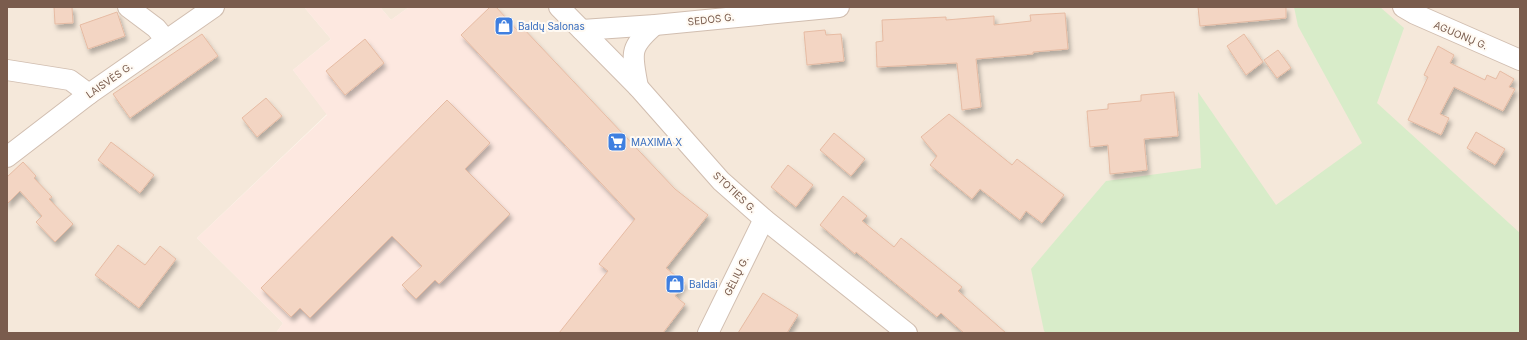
<svg xmlns="http://www.w3.org/2000/svg" width="1527" height="340" font-family="Inter,sans-serif">
<defs>
<filter id="shadow"><feDropShadow dx="2.5" dy="4.5" stdDeviation="2" flood-color="#0004"/></filter>
</defs>
<rect width="100%" height="100%" fill="#fdf6ec"/>
<!-- residential -->
<g fill="#f5e8da">
<polygon points="7,7 304,7 331,39 293,70 327,114 197,238 283,323 276,333 7,333"/>
<polygon points="380,7 409,7 391,20"/>
<polygon points="496,7 1520,7 1520,333 663,333 675,296 685,283 666,268 708,215 675,189 522,27 518,31"/>
</g>
<!-- commercial -->
<polygon fill="#fde8e0" points="304,7 380,7 391,20 409,7 496,7 518,30 522,27 675,189 708,215 666,268 685,283 675,296 685,304 663,333 276,333 283,323 197,238 327,115 293,70 331,39"/>
<!-- green -->
<polygon fill="#d8ecc9" points="1294,7 1380,7 1404,28 1377,103 1520,233 1520,333 1046,333 1044,331 1031,269 1106,181 1201,168 1198,92 1276,205 1362,143 1298,26"/>
<!-- building -->
<g fill="#f3d5c3" stroke="#e6bba3" filter="url(#shadow)">
<polygon points="54,7 72,7 73,23 55,24"/>
<polygon points="490,7 496,7 518,31 522,27 675,189 708,215 666,268 685,283 675,296 685,304 663,333 559,333 608,271 599,264 635,219 461,35"/>
<polygon points="1198,7 1286,7 1286,18 1200,26"/>
<polygon points="117,12 125,36 88,49 80,25"/>
<polygon points="1065,13 1068,49 1033,52 1033,54 976,59 981,107 962,110 957,63 877,67 876,42 883,41 882,20 946,17 946,20 994,16 994,25 1031,21 1030,15"/>
<polygon points="825,30 826,35 841,34 844,61 807,65 804,32"/>
<polygon points="202,34 218,56 130,118 113,94"/>
<polygon points="1244,34 1263,62 1246,75 1227,46"/>
<polygon points="365,39 384,63 345,95 326,71"/>
<polygon points="1438,46 1454,55 1450,63 1485,80 1487,75 1496,79 1500,71 1514,79 1509,87 1515,89 1503,111 1454,87 1440,114 1449,118 1441,135 1408,120 1428,77 1424,75"/>
<polygon points="1278,50 1291,68 1277,78 1264,60"/>
<polygon points="1174,92 1178,136 1144,139 1147,170 1110,174 1108,145 1090,147 1087,111 1108,109 1108,104 1141,101 1141,95"/>
<polygon points="266,98 282,116 257,137 242,118"/>
<polygon points="447,100 490,143 465,169 510,214 439,284 435,280 416,299 402,285 422,266 392,236 310,318 300,308 291,317 261,288"/>
<polygon points="949,114 1012,165 1017,159 1064,195 1042,223 1026,211 1020,220 980,189 972,199 930,165 937,156 921,137"/>
<polygon points="1476,132 1505,149 1495,165 1467,148"/>
<polygon points="834,133 865,159 851,176 820,150"/>
<polygon points="111,142 154,175 140,193 98,160"/>
<polygon points="23,162 36,176 34,178 52,197 49,199 73,224 55,242 36,222 42,216 20,191 7,204 7,177"/>
<polygon points="788,165 813,185 796,207 771,187"/>
<polygon points="843,196 867,216 862,221 894,247 901,238 962,287 958,291 1006,333 964,333 941,313 937,317 856,252 855,254 820,225"/>
<polygon points="118,245 145,265 160,246 176,259 139,308 95,275"/>
<polygon points="763,293 798,315 787,333 738,333"/>
</g>
<g fill="none" stroke-linecap="round" stroke-linejoin="round">
<!-- street casing -->
<g stroke="#d1beb0" stroke-width="22">
<g id="street">
<polyline points="128,7 156,28 166,40"/>
<polyline points="559,7 638,87 721,181 764,219 907,333"/>
<polyline points="1403,7 1415,14 1520,60"/>
<polyline points="582,30 655,25 839,7"/>
<polyline points="7,70 70,80 89,94"/>
<path d="M638 87C632 54 628 48 655 25"/>
<polyline points="7,157 89,94 214,7"/>
<polyline points="708,333 764,219"/>
</g>
</g>
<!-- street -->
<use href="#street" stroke="#fff" stroke-width="20"/>
</g>
<!-- icons -->
<defs>
<g id="shop-square" transform="scale(1)"><rect x="-9" y="-9" width="18" height="18" rx="4" fill="#3f7fe0" stroke="#fffaf3"/><path d="M-5-2.5h2.3a2.7 3.5 0 0 1 5.4 0H5L5.5 6h-11ZM-1.5-2.5h3a1.5 2.3 0 0 0-3 0Z" fill="#fff"/></g>
<g id="supermarket-square" transform="scale(1)"><rect x="-9" y="-9" width="18" height="18" rx="4" fill="#3f7fe0" stroke="#fffaf3"/><path d="M-6-5.5h2.5l.6 2H6L4.5 2H-2.5L-4.4-4H-6ZM-1.5 3.2a1.3 1.3 0 1 0 .1 0ZM3 3.2a1.3 1.3 0 1 0 .1 0Z" fill="#fff"/></g>
</defs>
<g fill-rule="evenodd">
<use href="#shop-square" x="504" y="26"/>
<use href="#supermarket-square" x="617" y="142"/>
<use href="#shop-square" x="675" y="284"/>
</g>
<g text-anchor="middle" dominant-baseline="central" stroke-width="4" stroke-linejoin="round" paint-order="stroke">
<!-- street labels -->
<g font-size="10" fill="#7a5c4d" stroke="#fffaf3">
<text transform="translate(711 19) rotate(-6)">SEDOS G.</text>
<text transform="translate(1461 35) rotate(23)">AGUONŲ G.</text>
<text transform="translate(109 80) rotate(-35)">LAISVĖS G.</text>
<text transform="translate(735 192) rotate(43)">STOTIES G.</text>
<text transform="translate(736 276) rotate(-64)">GĖLIŲ G.</text>
</g>
<!-- shop labels -->
<g font-size="10" fill="#366cbe" stroke="#fffaf3" text-anchor="start">
<text x="518" y="26">Baldų Salonas</text>
<text x="631" y="142">MAXIMA X</text>
<text x="689" y="284">Baldai</text>
</g>
</g>
<!-- border -->
<rect width="1527" height="340" fill="none" stroke="#7a5c4d" stroke-width="16"/>
</svg>
